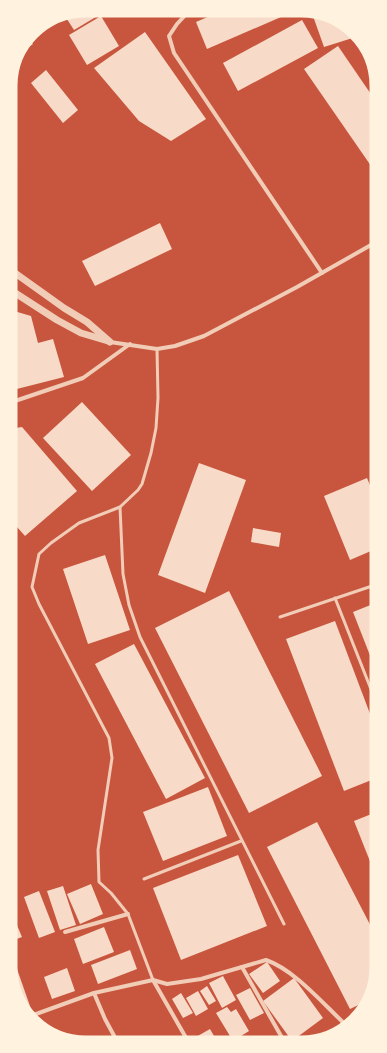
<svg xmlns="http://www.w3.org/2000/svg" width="387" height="1053" font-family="Overpass,sans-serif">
<rect width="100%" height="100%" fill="#c8553d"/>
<!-- building -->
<g fill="#f7dbc8">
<polygon points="86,8 111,8 74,30 63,13"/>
<polygon points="226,9 285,9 288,14 207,49 196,22"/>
<polygon points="323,13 356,31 359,36 324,47 313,16"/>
<polygon points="101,16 119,46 87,65 69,35"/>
<polygon points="302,20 318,48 238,91 223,63"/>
<polygon points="145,32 206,119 171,141 139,121 94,68"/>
<polygon points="27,37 33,44 15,56 16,52"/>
<polygon points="338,46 377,103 378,176 304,69"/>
<polygon points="46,70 78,110 63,123 31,83"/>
<polygon points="160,223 172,249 95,286 82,261"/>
<polygon points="9,303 14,311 31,316 38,343 53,339 64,377 9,391"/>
<polygon points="82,402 131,455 92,491 43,438"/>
<polygon points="22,427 77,491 25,536 9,518 9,429"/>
<polygon points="199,463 246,480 205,593 158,575"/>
<polygon points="367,478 378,505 378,548 350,560 324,496"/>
<polygon points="253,528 281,533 279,547 251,542"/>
<polygon points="105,555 130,630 88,644 63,569"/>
<polygon points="229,591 322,776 249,813 155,628"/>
<polygon points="378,602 378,676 353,612"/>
<polygon points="335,621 378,735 379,777 344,791 286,639"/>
<polygon points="134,644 205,778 166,799 95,664"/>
<polygon points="208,787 227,836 163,861 143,812"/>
<polygon points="379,811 379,884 354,821"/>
<polygon points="317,822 379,942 379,971 367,1001 350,1009 267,847"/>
<polygon points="238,855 267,926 181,960 153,888"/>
<polygon points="91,884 103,914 80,924 67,894"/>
<polygon points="63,886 76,925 60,930 47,891"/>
<polygon points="39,891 55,932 39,938 24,897"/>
<polygon points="13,916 22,937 9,942 9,918"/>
<polygon points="104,927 114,952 83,964 74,939"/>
<polygon points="130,950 137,969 98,984 91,965"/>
<polygon points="267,962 280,981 263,993 249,974"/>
<polygon points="67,968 75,991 52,999 44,977"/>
<polygon points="17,969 31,1009 25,1011 10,982 10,972"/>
<polygon points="223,976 236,1000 222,1008 209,983"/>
<polygon points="294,978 323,1018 292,1041 263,1001"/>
<polygon points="207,986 216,1001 209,1005 200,991"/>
<polygon points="250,988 264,1013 250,1020 236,995"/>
<polygon points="198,991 208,1009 196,1016 186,998"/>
<polygon points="181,993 193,1013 183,1018 172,999"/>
<polygon points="227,1007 231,1012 236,1009 249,1031 233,1041 216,1013"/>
<polygon points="210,1029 218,1043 200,1043 196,1037"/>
</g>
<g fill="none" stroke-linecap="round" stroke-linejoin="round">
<!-- service -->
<g stroke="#f1ccb7" stroke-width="3">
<polyline points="120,507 123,574 129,605 140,637 284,924"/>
<polyline points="335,598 378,707"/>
<polyline points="280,617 378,584"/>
<polyline points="144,879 241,841"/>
<polyline points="153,980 128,914 111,893 99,882 98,850 112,758 109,738 39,604 32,587 39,554 51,543 79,523 120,507 138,490 142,484 151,453 156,428 158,398 157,349"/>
</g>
<!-- minor -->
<g stroke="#f1ccb7" stroke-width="4">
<polyline points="191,9 177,24 169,36 174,53 322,273"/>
<polyline points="110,342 157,349 175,346 204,336 297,287 378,241"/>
<polyline points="9,403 83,378 130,344"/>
<polyline points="65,932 128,914"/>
<polyline points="242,967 285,1043"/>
<polyline points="153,980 189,1043"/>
<polyline points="94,993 105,1019 118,1043"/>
<path d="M28 1017 94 993 153 980 167 984 201 979 266 960C295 970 324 1005 347 1026"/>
</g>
<!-- tertiary -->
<g stroke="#f1ccb7" stroke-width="7">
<polyline points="8,268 64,308 87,322 110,342"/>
<polyline points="9,289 57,320 81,333 108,341"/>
</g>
</g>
<!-- crop -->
<path d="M0 0H387V1053H0ZM86 15H301A71 71 0 0 1 372 86V967A71 71 0 0 1 301 1038H86A71 71 0 0 1 15 967V86A71 71 0 0 1 86 15Z" fill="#fff3e0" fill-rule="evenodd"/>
<path fill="none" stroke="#fff3e0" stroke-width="5" d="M86 15H301A71 71 0 0 1 372 86V967A71 71 0 0 1 301 1038H86A71 71 0 0 1 15 967V86A71 71 0 0 1 86 15Z"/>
</svg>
